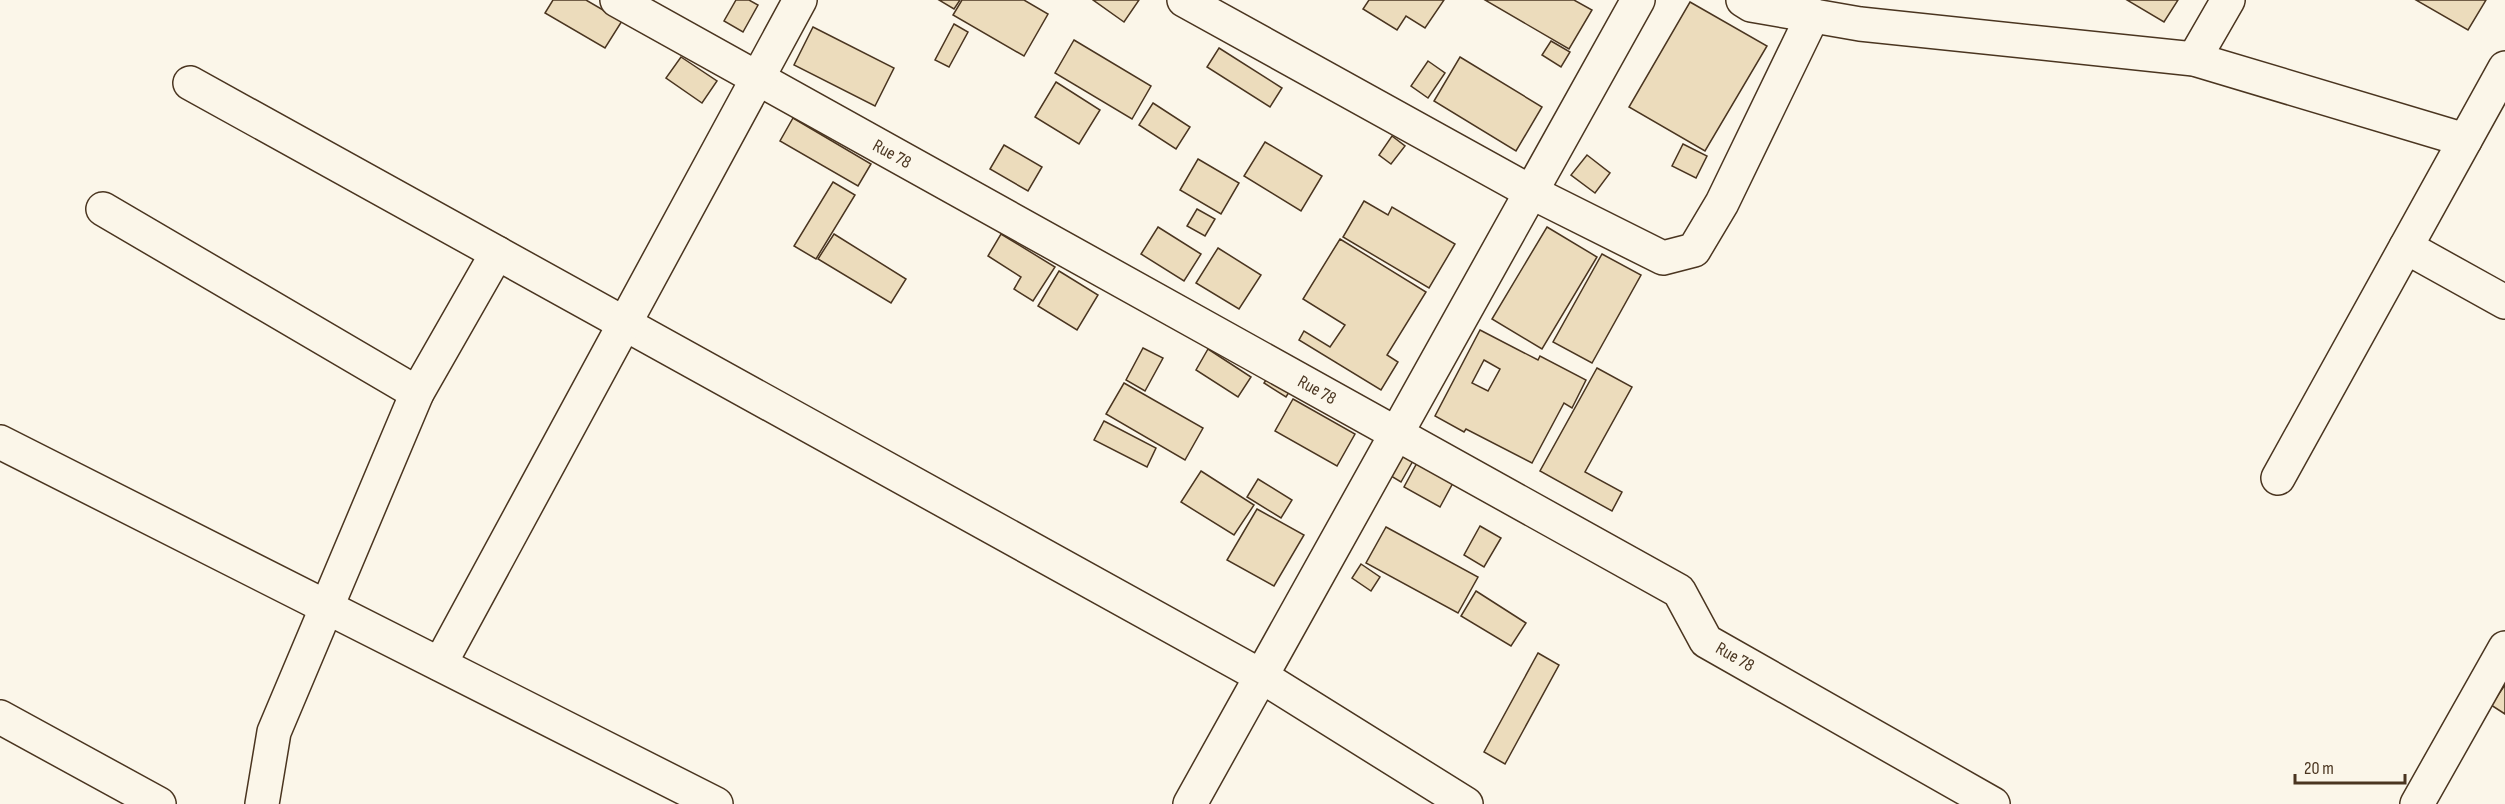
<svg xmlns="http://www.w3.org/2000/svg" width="2505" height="804" font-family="'Sofia Sans Condensed',sans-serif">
<rect width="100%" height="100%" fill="#fbf6e9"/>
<!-- building -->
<g fill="#ecdcbc" stroke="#4a3520" stroke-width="1.5" fill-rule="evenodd">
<polygon points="553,0 586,0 622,21 605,48 545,13"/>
<polygon points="736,0 749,0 758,5 743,32 724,21"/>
<polygon points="939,0 960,0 954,9"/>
<polygon points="962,0 1024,0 1048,14 1024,56 953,15"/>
<polygon points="1093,0 1139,0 1124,22"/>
<polygon points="1369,0 1444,0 1425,28 1406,16 1397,30 1363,9"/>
<polygon points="1485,0 1574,0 1592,10 1569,49"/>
<polygon points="2127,0 2178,0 2164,22"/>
<polygon points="2416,0 2486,0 2468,30"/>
<polygon points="1690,2 1767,46 1705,151 1629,107"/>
<polygon points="954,24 968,32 949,67 935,60"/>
<polygon points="813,27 894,68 875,106 794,65"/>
<polygon points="1074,40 1151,86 1132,119 1055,73"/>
<polygon points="1551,41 1570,52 1561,67 1542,55"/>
<polygon points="1219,48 1282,88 1270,107 1207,67"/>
<polygon points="681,57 717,81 702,103 666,78"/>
<polygon points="1460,57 1542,107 1516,151 1434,101"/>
<polygon points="1428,61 1445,73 1428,98 1411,86"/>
<polygon points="1056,82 1100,110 1079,144 1035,117"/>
<polygon points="1153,103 1190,127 1176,149 1139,125"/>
<polygon points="793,118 871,164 858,186 780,141"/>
<polygon points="1392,136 1405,146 1391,164 1379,155"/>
<polygon points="1265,142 1322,176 1301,211 1244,176"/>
<polygon points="1683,144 1707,156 1696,178 1672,166"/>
<polygon points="1004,145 1042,167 1028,191 990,169"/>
<polygon points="1587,155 1610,173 1595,193 1571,175"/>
<polygon points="1198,159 1239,183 1221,214 1180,190"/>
<polygon points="833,182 855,195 816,259 794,246"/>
<polygon points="1364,201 1388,215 1392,207 1455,244 1429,288 1343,237"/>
<polygon points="1197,209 1215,219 1205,236 1187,226"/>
<polygon points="1158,227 1201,254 1184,281 1141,254"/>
<polygon points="1547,227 1597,257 1542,349 1492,319"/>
<polygon points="834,234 906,279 891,303 818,259"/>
<polygon points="1001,234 1055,267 1033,301 1014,289 1021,277 988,256"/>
<polygon points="1340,239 1426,292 1387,355 1398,362 1381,390 1299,340 1304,331 1330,347 1345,325 1303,299"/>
<polygon points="1218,248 1261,275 1239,309 1196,283"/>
<polygon points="1602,254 1641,275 1592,363 1553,342"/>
<polygon points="1059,271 1098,295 1077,330 1038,306"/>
<path d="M1480 330 1538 360 1540 356 1586 380 1572 408 1564 403 1532 463 1466 429 1464 432 1435 416ZM1484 360 1500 369 1488 391 1472 383Z"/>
<polygon points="1143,348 1163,358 1145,391 1126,380"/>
<polygon points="1208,349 1251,377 1238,397 1196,370"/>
<polygon points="1278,362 1299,376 1286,397 1264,383"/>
<polygon points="1597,368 1632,387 1585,472 1622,492 1612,511 1540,471"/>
<polygon points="1124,383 1203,428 1185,460 1106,414"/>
<polygon points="1293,399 1355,434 1337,466 1275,431"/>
<polygon points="1104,421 1156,448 1147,467 1094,440"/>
<polygon points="1404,453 1414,459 1401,482 1391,476"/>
<polygon points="1418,461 1454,481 1440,507 1404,487"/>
<polygon points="1201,471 1254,505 1234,535 1181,502"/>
<polygon points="1258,479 1292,500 1281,518 1247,497"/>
<polygon points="1257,509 1304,535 1274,586 1227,560"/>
<polygon points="1480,526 1501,538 1484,567 1464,555"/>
<polygon points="1386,527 1478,577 1458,613 1366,563"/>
<polygon points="1361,564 1380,577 1371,591 1352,578"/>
<polygon points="1476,591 1526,623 1511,646 1461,616"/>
<polygon points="1538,653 1559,665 1505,764 1484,752"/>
<polygon points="2505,685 2505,714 2491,705"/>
</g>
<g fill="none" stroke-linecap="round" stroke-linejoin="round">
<!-- minor casing -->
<g stroke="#4a3520" stroke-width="36">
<g id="minor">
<polyline points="617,0 1679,591 1706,641 1993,804"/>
<polyline points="1184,0 1531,192 1663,258 1694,250 1722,203 1813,15"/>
<polyline points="1743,0 1751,5 1860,24 2194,59 2465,140"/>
<polyline points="2194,59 2228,0"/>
<polyline points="190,83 1261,676 1466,804"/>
<polyline points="103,209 417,393"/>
<polyline points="2406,247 2505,302"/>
<polyline points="0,442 716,804"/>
<polyline points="2278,478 2505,68"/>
<polyline points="440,664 800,0"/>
<polyline points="0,717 159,804"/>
<polyline points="262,804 274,732 417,393 497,253"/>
<polyline points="1190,804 1638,0"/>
<polyline points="2417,804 2505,648"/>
</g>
</g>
<!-- minor -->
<use href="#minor" stroke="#fbf6e9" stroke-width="33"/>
</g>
<g text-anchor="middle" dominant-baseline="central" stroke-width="4.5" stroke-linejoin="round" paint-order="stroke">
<!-- street labels -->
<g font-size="18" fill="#4a3520" stroke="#fbf6e9">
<text transform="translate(892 154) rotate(29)">Rue 78</text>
<text transform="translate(1317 390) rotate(29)">Rue 78</text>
<text transform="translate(1735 657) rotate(30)">Rue 78</text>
</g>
</g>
<!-- scale -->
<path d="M2295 774v9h110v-9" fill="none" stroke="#4a3520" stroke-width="3"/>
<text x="2304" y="774" font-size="18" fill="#4a3520" stroke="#fbf6e9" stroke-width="4.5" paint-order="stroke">20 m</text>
</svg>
